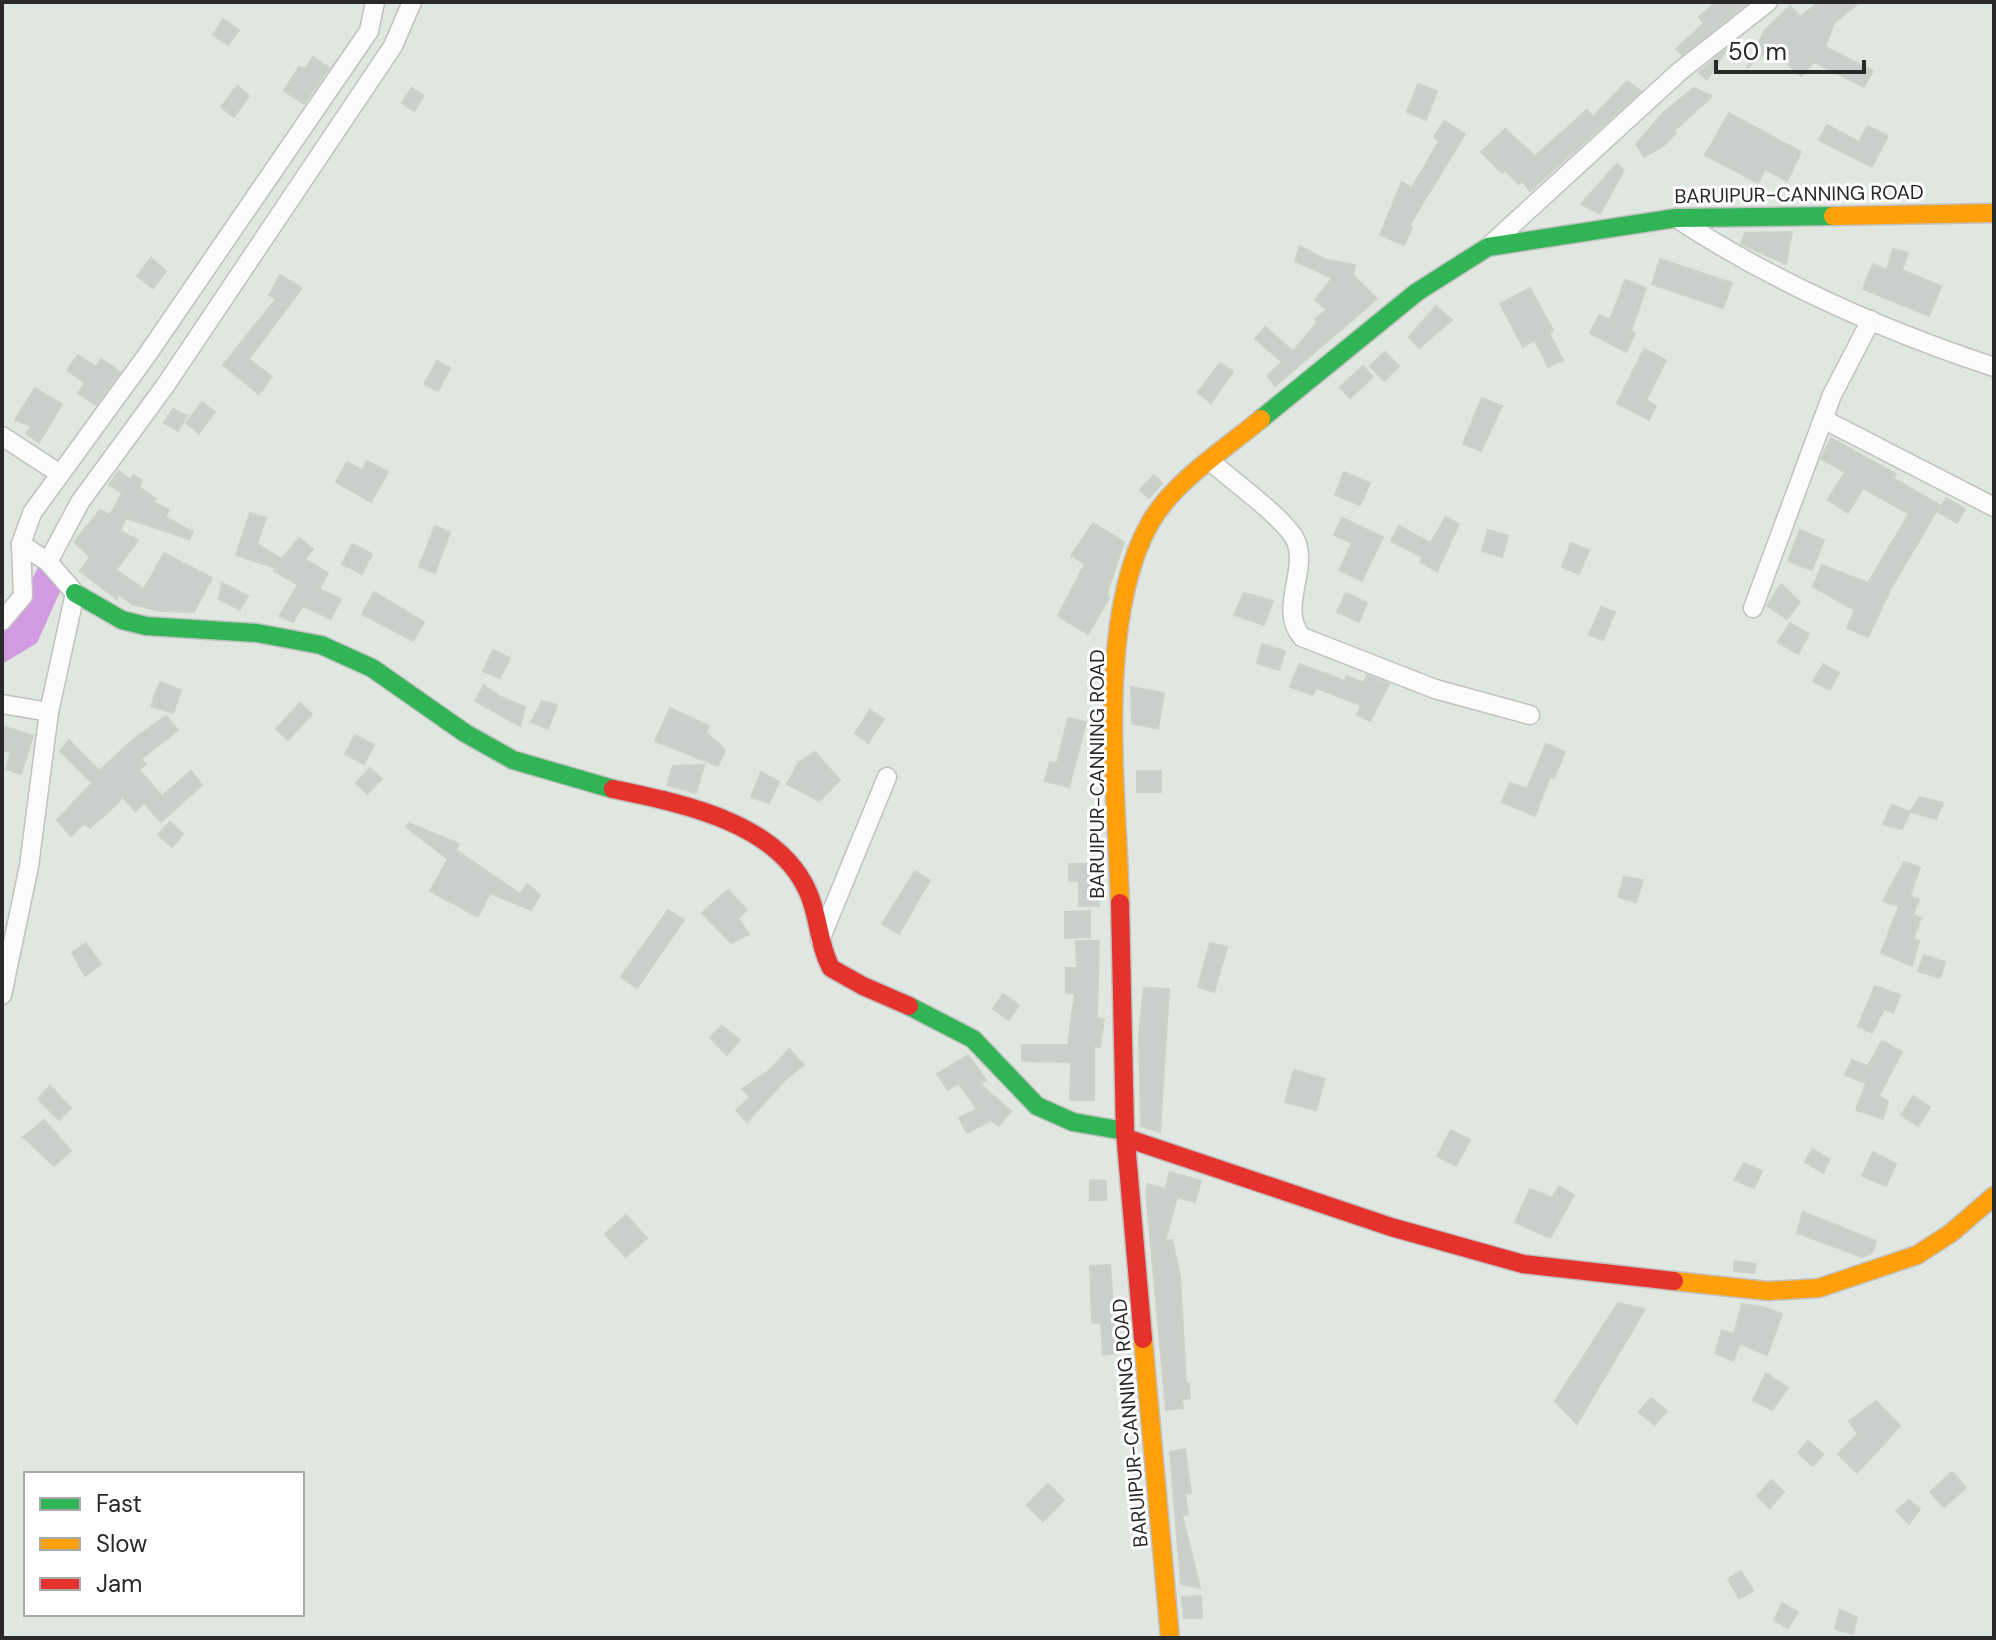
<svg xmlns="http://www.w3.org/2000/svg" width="1996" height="1640" font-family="'DM Sans',sans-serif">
<rect width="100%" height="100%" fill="#e0e6e0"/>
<!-- water -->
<polygon fill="#d19ae1" points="44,556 62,587 37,643 2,664 2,622 11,620"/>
<!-- building -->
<g fill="#cbcfcb" stroke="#ccd1cc" stroke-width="2">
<polygon points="1716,2 1749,2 1682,55 1676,49 1704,23 1699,17"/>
<polygon points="1819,2 1860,2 1834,23 1825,47 1873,71 1864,87 1814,62 1801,76 1770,48 1747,68 1764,31 1790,6 1800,17"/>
<polygon points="223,19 239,30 228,45 213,35"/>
<polygon points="1727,49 1707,80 1699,72"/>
<polygon points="313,57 329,68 304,104 284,91 299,67 306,68"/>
<polygon points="1627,81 1641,91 1530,191 1522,181 1519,184 1504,170 1502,173 1481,152 1505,129 1535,156 1587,110 1593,117"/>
<polygon points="1418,84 1437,91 1426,120 1407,112"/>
<polygon points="237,86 249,96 234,117 221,107"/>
<polygon points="412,88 424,96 414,111 402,103"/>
<polygon points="1694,88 1712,96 1674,131 1676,133 1665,145 1644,157 1636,144 1665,111"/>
<polygon points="1729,113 1801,152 1787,181 1765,169 1758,183 1705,155"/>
<polygon points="1444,121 1465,134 1409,226 1412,227 1404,245 1380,235 1402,182 1412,188 1439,141 1434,137"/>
<polygon points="1827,125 1859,142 1868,126 1888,136 1872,167 1819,140"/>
<polygon points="1617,164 1624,170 1600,214 1581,204"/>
<polygon points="1792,232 1786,264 1741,244 1745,233"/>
<polygon points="1300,246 1324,259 1355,265 1353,275 1377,299 1275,386 1267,376 1282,362 1255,339 1265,327 1293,351 1317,323 1315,319 1327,310 1315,300 1332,278 1295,261"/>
<polygon points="1893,249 1908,253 1902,270 1941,286 1929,316 1863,289 1873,264 1887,270"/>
<polygon points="151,258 166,271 153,288 137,276"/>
<polygon points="1660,259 1732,283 1723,308 1652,284"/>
<polygon points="280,275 302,288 249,359 272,377 259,394 223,365 276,299 269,295"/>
<polygon points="1625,280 1646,288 1631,331 1635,333 1626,352 1590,333 1599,315 1610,320"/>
<polygon points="1530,288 1553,330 1549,333 1563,360 1548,367 1535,340 1523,347 1500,304"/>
<polygon points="1436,306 1452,320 1419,348 1409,337"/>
<polygon points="1644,349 1666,360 1646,400 1656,406 1649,420 1617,403"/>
<polygon points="1385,352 1399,366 1384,381 1370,366"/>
<polygon points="78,355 96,367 101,359 120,372 96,405 78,393 85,383 67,370"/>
<polygon points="437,361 450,368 438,391 424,384"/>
<polygon points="1220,363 1233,372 1211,403 1198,392"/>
<polygon points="1363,366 1373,377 1350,398 1340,387"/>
<polygon points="35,388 62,404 39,442 26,434 31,426 15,420"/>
<polygon points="1482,398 1502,406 1481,451 1463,444"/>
<polygon points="202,402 215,412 199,433 186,423"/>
<polygon points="173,409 187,416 178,431 164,423"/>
<polygon points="1831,438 1896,474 1893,478 1940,505 1891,588 1868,637 1847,628 1855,610 1813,587 1822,565 1868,583 1909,514 1863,488 1848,513 1828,500 1845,472 1821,459"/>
<polygon points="367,461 388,472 371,502 336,482 347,462 362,470"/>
<polygon points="119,471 130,480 133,475 142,480 139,487 156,499 153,502 169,510 165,517 193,532 189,539 126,518 120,531 138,540 116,570 144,589 164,553 212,578 194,612 160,611 132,604 118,594 117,599 80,571 90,557 74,542 100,510 110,515 122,493 109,485"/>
<polygon points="1344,472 1370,483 1360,505 1335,495"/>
<polygon points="1154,475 1162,483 1149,498 1140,490"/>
<polygon points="1946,498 1965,509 1957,523 1938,512"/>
<polygon points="250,513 266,518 257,544 282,559 299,538 313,549 305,559 328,573 319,589 341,599 331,619 303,606 293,622 279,616 298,585 274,571 276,568 236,555"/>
<polygon points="1445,517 1459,524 1437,571 1420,562 1423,557 1391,541 1399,526 1431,543"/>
<polygon points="1342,518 1383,537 1362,581 1339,570 1352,543 1334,535"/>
<polygon points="1093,523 1124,542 1107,593 1109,598 1088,634 1058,616 1085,564 1071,556"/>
<polygon points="435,526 450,532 435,573 419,567"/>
<polygon points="1488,530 1508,536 1502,557 1482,551"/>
<polygon points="1800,530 1824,540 1812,570 1788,561"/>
<polygon points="1571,543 1589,550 1579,574 1562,567"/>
<polygon points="352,544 372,554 362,574 342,564"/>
<polygon points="222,583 248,596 240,610 219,599"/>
<polygon points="1781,584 1800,602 1787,619 1767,606"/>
<polygon points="374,592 424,622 413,641 362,614"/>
<polygon points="1244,593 1273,601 1264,625 1234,615"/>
<polygon points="1346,593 1367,603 1359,622 1337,612"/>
<polygon points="1601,607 1615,612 1603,640 1589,635"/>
<polygon points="1790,623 1809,634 1798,654 1778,642"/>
<polygon points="1262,644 1285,651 1279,670 1257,663"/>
<polygon points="493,650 510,658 500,678 483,671"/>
<polygon points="1299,664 1345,681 1346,676 1363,683 1367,675 1389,684 1370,721 1357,715 1361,705 1316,688 1313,695 1290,687"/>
<polygon points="1823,664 1839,673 1830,690 1813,681"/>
<polygon points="160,682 181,690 173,713 151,706"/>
<polygon points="484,685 499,696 525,707 520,726 475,701"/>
<polygon points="1131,687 1164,693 1158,728 1132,724"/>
<polygon points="542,701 557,705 548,729 531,722"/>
<polygon points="300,703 312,714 288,740 276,729"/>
<polygon points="670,708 709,726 706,732 725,750 718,766 655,741"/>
<polygon points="870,710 884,719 868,743 855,733"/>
<polygon points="166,716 178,730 141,759 146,764 139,770 162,796 191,771 202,785 161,822 144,803 135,811 122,796 119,802 90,828 85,823 71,836 57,820 92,783 60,751 69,740 99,771 135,738"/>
<polygon points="1068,718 1086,722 1069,787 1045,781 1050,762 1057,763"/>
<polygon points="5,727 33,736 21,774 6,769 11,752 2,750"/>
<polygon points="355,735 374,745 364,764 345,754"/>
<polygon points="1546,744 1565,752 1554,778 1550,777 1535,816 1502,802 1510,783 1527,789"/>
<polygon points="815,752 840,780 819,801 787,784 798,763"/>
<polygon points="704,765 696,793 667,785 673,766"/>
<polygon points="370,768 382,779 367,794 356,783"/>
<rect x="1137" y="771" width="24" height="21"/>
<polygon points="761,772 779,782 769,803 751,797"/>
<polygon points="1920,797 1943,803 1936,819 1910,812"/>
<polygon points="1892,805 1910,812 1902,829 1883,824"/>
<polygon points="170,822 183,834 172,847 158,835"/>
<polygon points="409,823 459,844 456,850 520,894 527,884 540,895 531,910 490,893 478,917 430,891 448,859 406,827"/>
<polygon points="1904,862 1920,867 1910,896 1919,899 1913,915 1921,918 1913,939 1919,941 1912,966 1881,953 1899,906 1883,901"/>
<polygon points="1069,864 1094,864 1099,906 1079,906 1079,881 1069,881"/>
<polygon points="915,871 930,880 899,934 882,924"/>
<polygon points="1624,877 1643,880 1636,902 1618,897"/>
<polygon points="728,890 747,910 738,918 749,934 731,943 702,913"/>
<polygon points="668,910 684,920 637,988 621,977"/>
<polygon points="1090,911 1090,937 1065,938 1065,912"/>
<polygon points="1076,941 1099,941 1097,1018 1104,1019 1100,1047 1094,1046 1094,1100 1070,1100 1071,1062 1022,1061 1022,1045 1068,1045 1075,993 1066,993 1066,968 1077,968"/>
<polygon points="86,943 101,964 85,976 72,953"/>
<polygon points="1210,943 1227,947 1214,992 1198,987"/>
<polygon points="1924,955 1945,962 1940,978 1918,971"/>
<polygon points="1875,986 1900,995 1893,1013 1884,1009 1872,1033 1858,1026"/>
<polygon points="1144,988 1169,989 1160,1132 1141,1126 1139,1034"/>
<polygon points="1003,994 1019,1005 1009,1020 993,1009"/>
<polygon points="722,1026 740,1040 727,1055 710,1037"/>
<polygon points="1882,1041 1902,1052 1879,1096 1888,1101 1883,1119 1856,1110 1866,1083 1845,1075 1852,1060 1868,1066"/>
<polygon points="789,1049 804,1065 784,1081 747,1122 736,1110 750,1097 742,1089 770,1070"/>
<polygon points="968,1055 986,1080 980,1084 1011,1111 999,1126 991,1120 967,1133 959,1118 977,1109 958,1083 948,1090 937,1074"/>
<polygon points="1294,1070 1325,1079 1316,1110 1285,1102"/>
<polygon points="50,1086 71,1108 59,1120 38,1099"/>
<polygon points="1913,1096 1930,1107 1918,1126 1901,1115"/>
<polygon points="44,1120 71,1151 54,1166 23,1137"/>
<polygon points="1451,1130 1470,1140 1456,1166 1437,1156"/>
<polygon points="1812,1149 1830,1159 1823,1173 1805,1162"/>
<polygon points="1873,1152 1896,1164 1886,1186 1862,1176"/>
<polygon points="1744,1163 1762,1171 1754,1188 1734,1180"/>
<polygon points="1170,1172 1201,1181 1195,1202 1177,1197 1165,1241 1172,1240 1180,1276 1186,1384 1189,1383 1190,1398 1182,1399 1183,1408 1166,1410 1146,1191 1148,1184 1165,1189"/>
<polygon points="1090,1180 1106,1181 1106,1200 1090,1200"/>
<polygon points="1559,1186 1574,1195 1550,1238 1515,1222 1530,1189 1552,1198"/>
<polygon points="1803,1212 1876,1241 1872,1253 1862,1257 1797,1233"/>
<polygon points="626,1215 647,1238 626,1257 605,1234"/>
<polygon points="1735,1261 1756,1264 1754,1273 1734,1271"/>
<polygon points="1110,1265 1113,1305 1117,1305 1119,1353 1103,1355 1101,1323 1092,1323 1090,1266"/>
<polygon points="1618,1303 1645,1309 1577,1424 1555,1401"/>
<polygon points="1742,1304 1763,1307 1782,1314 1767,1355 1740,1344 1733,1361 1715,1353 1722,1330 1734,1334"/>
<polygon points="1766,1373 1788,1388 1772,1410 1753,1400"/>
<polygon points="1651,1398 1667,1411 1654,1425 1639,1412"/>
<polygon points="1876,1401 1900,1426 1857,1473 1838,1454 1858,1434 1849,1421"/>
<polygon points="1808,1441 1823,1454 1813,1466 1798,1453"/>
<polygon points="1185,1449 1191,1493 1185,1493 1188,1515 1182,1515 1200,1588 1181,1584 1170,1452"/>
<polygon points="1952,1472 1966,1488 1944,1507 1930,1492"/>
<polygon points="1771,1480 1784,1492 1770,1508 1757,1496"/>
<polygon points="1048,1484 1064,1500 1043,1521 1027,1505"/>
<polygon points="1909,1500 1920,1509 1909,1524 1896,1511"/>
<polygon points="1741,1571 1753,1591 1739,1599 1728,1579"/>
<polygon points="1201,1596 1202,1618 1184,1618 1182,1597"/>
<polygon points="1782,1603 1798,1612 1788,1628 1774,1620"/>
<polygon points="1840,1610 1857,1617 1853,1634 1835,1629"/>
</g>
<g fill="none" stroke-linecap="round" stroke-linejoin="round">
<!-- street casing -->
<g stroke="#c1c1c0" stroke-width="21">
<g id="street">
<path d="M1676 218C1772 281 1885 331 1994 367"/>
<polyline points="1488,247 1680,71 1768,2"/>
<polyline points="1823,419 1994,507"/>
<polyline points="2,436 60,474"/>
<path d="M1210 461C1229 478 1287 520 1296 541 1308 572 1278 610 1302 637L1435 689 1530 715"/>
<polyline points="48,562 80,502 165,386 393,46 412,2"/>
<polyline points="1753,608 1832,395 1871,320"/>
<polyline points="2,621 23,596 21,544 32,513 147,355 369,31 375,2"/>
<polyline points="2,704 49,712"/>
<polyline points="820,940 887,777"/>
<polyline points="2,995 29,866 49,712 75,593 48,562 21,544"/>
</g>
</g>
<!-- fast casing -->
<g stroke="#c1c1c0" stroke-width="21">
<g id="fast">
<polyline points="1261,419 1417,292 1488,247 1676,218 1833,216"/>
<polyline points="75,593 122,620 146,626 257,633 321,645 372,668 465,733 513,760 613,789"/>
<polyline points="909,1006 973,1039 1037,1106 1073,1122 1125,1131"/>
</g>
</g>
<!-- slow casing -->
<g stroke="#c1c1c0" stroke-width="21">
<g id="slow">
<polyline points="1833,216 1994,213"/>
<path d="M1120 903C1117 794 1095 620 1150 523 1174 481 1224 450 1261 419"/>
<polyline points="1674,1281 1768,1291 1819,1288 1917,1255 1951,1233 1994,1196"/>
<polyline points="1143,1339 1170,1638"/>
</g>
</g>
<!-- jam casing -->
<g stroke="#c1c1c0" stroke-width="21">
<g id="jam">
<path d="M613 789C679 803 777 821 808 892 819 916 818 944 831 968L863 986 909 1006"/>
<polyline points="1120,903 1125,1131 1143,1339"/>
<polyline points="1126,1138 1391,1227 1523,1264 1674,1281"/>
</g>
</g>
<!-- street -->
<use href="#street" stroke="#fafbfa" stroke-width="18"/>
<!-- fast -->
<use href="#fast" stroke="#30b455" stroke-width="18"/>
<!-- slow -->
<use href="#slow" stroke="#ff9f0a" stroke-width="18"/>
<!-- jam -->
<use href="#jam" stroke="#e5322d" stroke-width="18"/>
</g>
<g text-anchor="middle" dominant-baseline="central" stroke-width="6" stroke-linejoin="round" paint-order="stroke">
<!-- street labels -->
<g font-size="20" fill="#292929" stroke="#fff">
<text transform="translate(1799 194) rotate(-1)">BARUIPUR-CANNING ROAD</text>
<text transform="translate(1097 774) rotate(-90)">BARUIPUR-CANNING ROAD</text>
<text transform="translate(1130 1423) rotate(-95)">BARUIPUR-CANNING ROAD</text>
</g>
</g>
<!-- border -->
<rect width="1996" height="1640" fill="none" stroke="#292929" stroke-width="8"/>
<!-- legend -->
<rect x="24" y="1472" width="280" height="144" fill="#ffffff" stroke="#a9a9a9" stroke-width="2"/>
<rect x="40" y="1498" width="40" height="12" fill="#30b455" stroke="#a9a9a9" stroke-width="2"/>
<text x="96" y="1512" font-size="24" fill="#292929">Fast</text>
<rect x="40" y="1538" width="40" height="12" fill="#ff9f0a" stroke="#a9a9a9" stroke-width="2"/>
<text x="96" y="1552" font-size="24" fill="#292929">Slow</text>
<rect x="40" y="1578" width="40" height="12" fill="#e5322d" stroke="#a9a9a9" stroke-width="2"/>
<text x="96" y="1592" font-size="24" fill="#292929">Jam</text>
<!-- scale -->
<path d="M1716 60v12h148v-12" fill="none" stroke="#292929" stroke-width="4"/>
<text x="1728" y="60" font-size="24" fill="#292929" stroke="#ffffff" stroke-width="6" paint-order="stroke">50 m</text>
</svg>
